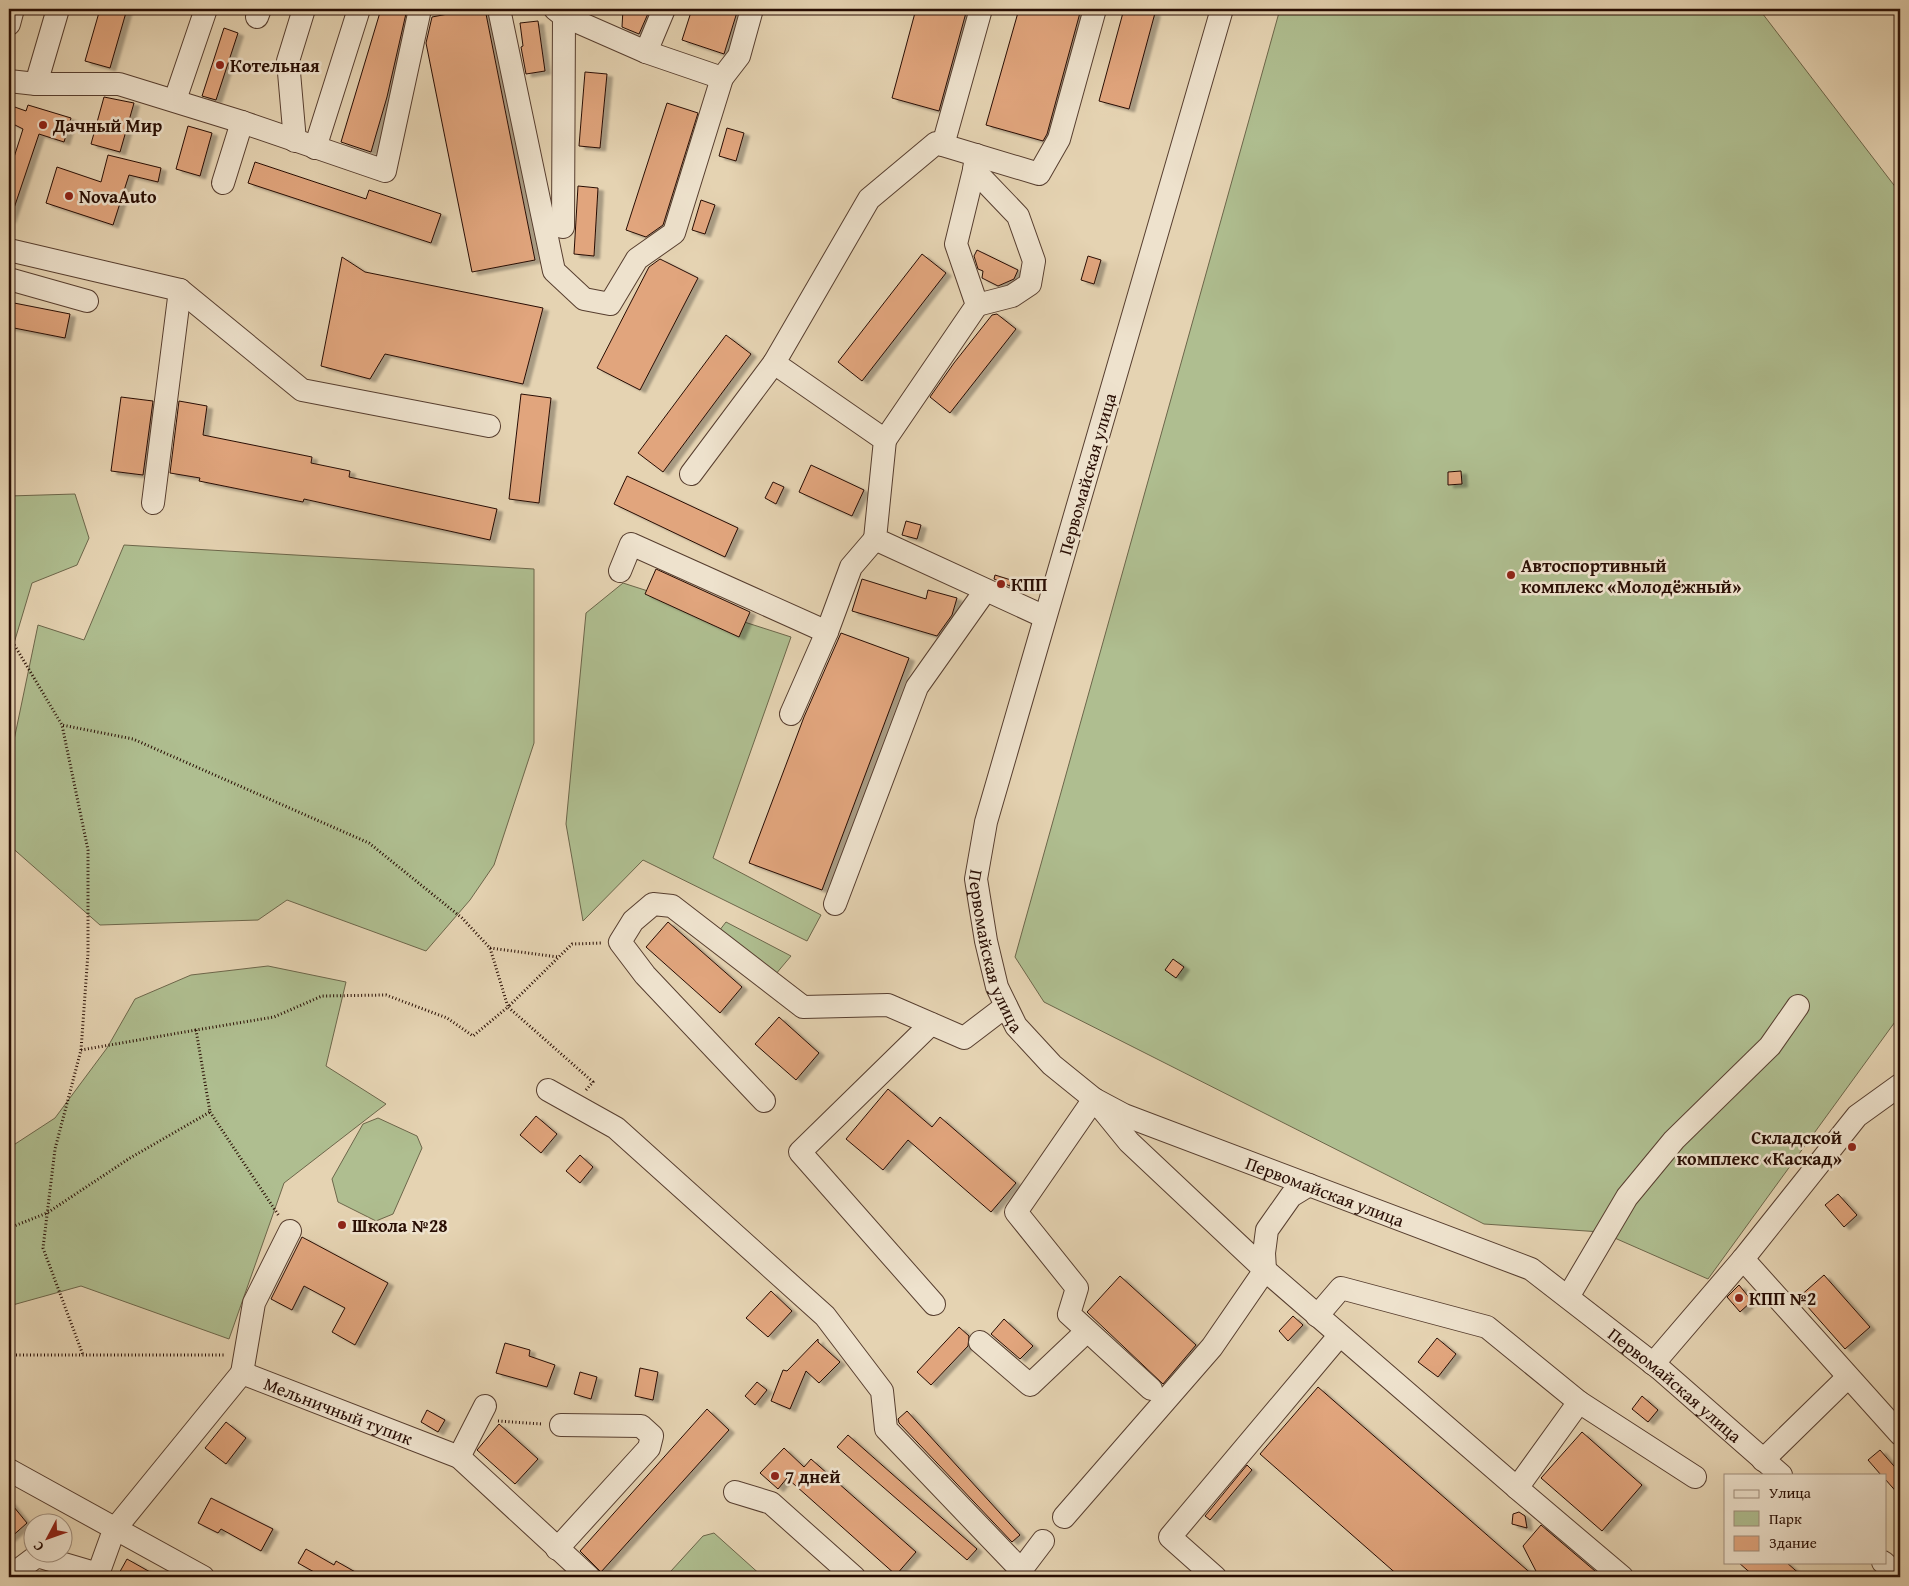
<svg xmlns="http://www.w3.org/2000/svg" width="1909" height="1586" font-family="'Gentium Book Plus',serif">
<defs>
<filter id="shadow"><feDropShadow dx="5.5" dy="3" stdDeviation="1" flood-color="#0004"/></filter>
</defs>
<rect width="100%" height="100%" fill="#e5d3b2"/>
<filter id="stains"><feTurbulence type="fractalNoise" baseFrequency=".004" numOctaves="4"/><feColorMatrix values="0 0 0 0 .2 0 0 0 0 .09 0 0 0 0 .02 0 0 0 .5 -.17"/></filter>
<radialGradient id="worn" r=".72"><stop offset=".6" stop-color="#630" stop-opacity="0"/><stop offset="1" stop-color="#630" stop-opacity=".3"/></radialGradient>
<!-- green -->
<g fill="#afbe90" stroke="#6c664a">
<polygon points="1280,9 1759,9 1900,193 1900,1015 1708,1279 1601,1232 1484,1224 1044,1002 1015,957"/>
<polygon points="75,494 89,538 77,565 32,583 9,660 9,496"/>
<polygon points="124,545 534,569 534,743 494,865 470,900 426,951 287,900 258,920 100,925 9,845 9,764 38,625 84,640"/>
<polygon points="623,583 791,637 713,858 821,915 807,941 643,860 583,921 566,824 586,613"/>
<polygon points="726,922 791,956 775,975 719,931"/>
<polygon points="268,966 346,982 326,1066 386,1104 284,1183 229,1339 81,1286 9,1306 9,1148 55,1118 107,1048 135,999 191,975"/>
<polygon points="378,1118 417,1136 422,1148 393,1214 376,1221 338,1202 332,1179 363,1124"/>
<polygon points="714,1533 763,1577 670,1577 671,1571 703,1536"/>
</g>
<!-- building -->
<g fill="#e1a57d" stroke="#280d03" filter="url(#shadow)">
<polygon points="100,9 127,9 110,68 85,61"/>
<polygon points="381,9 407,9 387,97 371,152 341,142"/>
<polygon points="474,9 485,9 535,260 472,272 426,43 432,17"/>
<polygon points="623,9 650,9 639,34 622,27"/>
<polygon points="692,9 738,9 724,54 682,40"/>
<polygon points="916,9 967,9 939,111 892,98"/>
<polygon points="1019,9 1081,9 1047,134 1043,141 986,125"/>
<polygon points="1124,9 1138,9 1155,13 1129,109 1099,101"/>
<polygon points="538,21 545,71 526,74 521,47 523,46 520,23"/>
<polygon points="224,28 238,33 216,100 202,96"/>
<polygon points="585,72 607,74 600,148 579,146"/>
<polygon points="104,97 134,103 120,152 91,144"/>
<polygon points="667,103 698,113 663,225 646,237 626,230"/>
<polygon points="9,105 26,111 28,105 71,118 64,142 39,134 10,220 9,173 23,129 9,122"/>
<polygon points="188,126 212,133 200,176 176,169"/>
<polygon points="727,128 744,133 736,161 719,156"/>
<polygon points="108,155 161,168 158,182 129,175 113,225 46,203 57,167 101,182"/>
<polygon points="255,162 366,199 369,190 441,214 431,243 248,183"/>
<polygon points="578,186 598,188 594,256 574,254"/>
<polygon points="701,200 715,205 705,234 692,230"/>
<polygon points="977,250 1018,270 1014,279 998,286 982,278 983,271 978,269 974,256"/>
<polygon points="922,254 946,273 862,381 838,362"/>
<polygon points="1088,256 1101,260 1094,284 1081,280"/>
<polygon points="342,257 365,272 543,308 523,384 385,354 370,379 321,366"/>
<polygon points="660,259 698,278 640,390 597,368 649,267"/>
<polygon points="9,302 70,314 65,338 9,327"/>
<polygon points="997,314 1016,329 950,413 930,397 954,363 992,315"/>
<polygon points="726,335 751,354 663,472 638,453"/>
<polygon points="521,394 551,398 539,503 509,499"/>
<polygon points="121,397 153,401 143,475 111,471"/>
<polygon points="179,401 207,406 203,435 312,457 311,463 350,471 349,477 497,509 490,540 304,499 303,502 199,481 200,478 170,473"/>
<polygon points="811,465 864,490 852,516 799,492"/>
<polygon points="1461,471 1462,484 1448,485 1448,472"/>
<polygon points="627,476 738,528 725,557 614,504"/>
<polygon points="773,482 784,487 776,504 765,498"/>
<polygon points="906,521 921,525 917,539 902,535"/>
<polygon points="656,569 750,612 739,637 645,594"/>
<polygon points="995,575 1011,580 1010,586 994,579"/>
<polygon points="862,579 926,599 928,590 957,598 952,615 937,636 852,611"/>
<polygon points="841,633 909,658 822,890 749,863 804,717"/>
<polygon points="668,922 742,987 720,1013 646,947"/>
<polygon points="1173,959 1184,967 1176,978 1165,970"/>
<polygon points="779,1017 819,1053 796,1080 755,1044"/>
<polygon points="888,1089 932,1127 940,1117 1016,1183 991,1212 908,1140 883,1170 846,1139"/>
<polygon points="536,1116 557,1134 541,1153 520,1135"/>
<polygon points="580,1155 593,1167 580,1183 566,1171"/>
<polygon points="1838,1194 1857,1215 1844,1227 1825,1205"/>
<polygon points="302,1237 388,1283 355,1345 332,1332 345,1308 304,1286 292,1310 271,1299"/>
<polygon points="1824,1275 1870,1327 1845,1349 1799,1297"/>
<polygon points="1120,1276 1196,1345 1163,1384 1087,1312"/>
<polygon points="1739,1285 1752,1301 1740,1312 1727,1297"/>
<polygon points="771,1291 792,1311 768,1337 746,1318"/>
<polygon points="1293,1316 1303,1325 1288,1341 1279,1331"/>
<polygon points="1004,1319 1033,1346 1020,1359 991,1334"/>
<polygon points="959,1327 969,1336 968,1346 931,1385 917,1372"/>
<polygon points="1437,1338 1456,1354 1438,1377 1418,1362"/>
<polygon points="818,1339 818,1342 840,1362 819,1383 806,1371 790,1409 771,1401 783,1370 787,1371"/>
<polygon points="505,1343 530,1350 529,1356 555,1365 547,1387 496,1373"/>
<polygon points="640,1368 658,1372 653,1400 635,1396"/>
<polygon points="580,1372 597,1377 591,1399 574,1394"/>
<polygon points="757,1382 767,1390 755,1405 745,1396"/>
<polygon points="1318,1387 1430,1485 1535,1577 1400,1577 1260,1454"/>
<polygon points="1642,1396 1658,1410 1648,1422 1632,1409"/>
<polygon points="707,1409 729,1430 601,1572 580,1551"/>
<polygon points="427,1410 445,1420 438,1432 421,1422"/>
<polygon points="907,1411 1020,1535 1012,1542 899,1423 898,1419"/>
<polygon points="226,1422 246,1438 226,1464 205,1448"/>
<polygon points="499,1424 538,1459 515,1484 477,1450"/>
<polygon points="1582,1432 1642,1485 1602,1531 1541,1478"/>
<polygon points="848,1435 977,1549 967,1560 837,1447"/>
<polygon points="784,1448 804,1467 811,1459 916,1552 896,1575 787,1478 778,1489 760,1473"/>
<polygon points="1880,1450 1900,1473 1900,1496 1885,1479 1885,1475 1881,1475 1868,1460"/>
<polygon points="1247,1465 1252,1470 1210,1520 1205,1516"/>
<polygon points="211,1498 273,1529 261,1551 221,1529 218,1533 198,1523"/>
<polygon points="9,1501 27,1523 9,1539"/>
<polygon points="1519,1512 1525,1516 1527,1528 1512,1524 1513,1514"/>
<polygon points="1541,1525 1602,1577 1539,1577 1523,1546"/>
<polygon points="306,1549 334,1565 336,1561 364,1577 323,1577 298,1563"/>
<polygon points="127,1559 159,1577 117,1577"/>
<polygon points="1738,1562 1786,1562 1803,1577 1755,1577"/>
</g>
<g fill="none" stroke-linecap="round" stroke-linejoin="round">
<!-- minor casing -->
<g stroke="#573e2f" stroke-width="24">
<g id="minor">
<polyline points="499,9 554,271 584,299 610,304 637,259 674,233 722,78 739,56 752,9"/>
<polyline points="555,9 564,16 646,52 722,78"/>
<path id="s1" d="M1222 9 986 822 976 879 986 941 997 987 1016 1026 1052 1065 1094 1099 1124 1115 1531 1269 1660 1369 1781 1475"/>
<polyline points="257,17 260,9"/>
<polyline points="9,24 13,9"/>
<polyline points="646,52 664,9"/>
<polyline points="9,81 36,84 119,84 242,122 385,171 420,9"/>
<polyline points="36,84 58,9"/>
<polyline points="175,100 206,9"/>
<polyline points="295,141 288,61 304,9"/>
<polyline points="943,145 981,9"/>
<polyline points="315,148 359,9"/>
<polyline points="974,170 1018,216 1034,261 1030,284 1012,296 977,305"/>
<polyline points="223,183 242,122"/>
<polyline points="563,227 564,16 567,9"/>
<polyline points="9,250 180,290 302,390 489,426"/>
<polyline points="9,279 87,301"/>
<polyline points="885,440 977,305 956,244 974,170 976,155"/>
<polyline points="691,474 774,363"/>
<polyline points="153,503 180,290"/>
<polyline points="620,571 631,544 827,632"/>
<polyline points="1045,617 875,539 885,440 774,363 869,199 936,143 1039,174 1059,139 1095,9"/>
<polyline points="791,714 827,632 851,567 875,539"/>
<polyline points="835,904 917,687 985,591"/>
<polyline points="931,1024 800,1152 934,1304"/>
<polyline points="548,1090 616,1128 825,1316 882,1391 886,1429 1021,1570 1019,1577"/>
<polyline points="764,1101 645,975 620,942 633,921 653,904 672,906 803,1007 888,1005 964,1038 1006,1006"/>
<polyline points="1743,1259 1900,1434"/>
<polyline points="1568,1297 1627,1197 1674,1140 1770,1046 1798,1006"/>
<polyline points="1317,1316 1341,1288 1487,1327 1579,1402"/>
<polyline points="980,1342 1030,1385 1087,1331"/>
<polyline points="1653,1364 1743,1259 1857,1116 1900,1085"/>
<polyline points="242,1373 254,1303 290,1231"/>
<polyline points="1151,1389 1069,1314 1077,1288 1016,1212 1094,1099 1129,1142 1265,1270 1517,1488 1579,1402 1695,1477"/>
<polyline points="459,1457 485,1406"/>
<polyline points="1763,1460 1848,1377"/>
<polyline points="9,1470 203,1577"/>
<polyline points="1517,1488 1622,1577"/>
<polyline points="735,1492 771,1503 854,1577"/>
<polyline points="1064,1517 1212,1347 1265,1270 1264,1253 1267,1230 1291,1196 1309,1185"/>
<polyline points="557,1549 649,1448 652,1436 641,1426 561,1425"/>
<polyline points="1883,1562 1900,1577"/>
<polyline points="1021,1570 1043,1541"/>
<polyline points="9,1577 37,1556 98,1574"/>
<path id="s2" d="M97 1577 114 1530 242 1373 459 1457 589 1577"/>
<polyline points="1215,1577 1170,1537 1339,1336"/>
</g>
</g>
<!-- path -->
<g stroke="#280d03" stroke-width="3" stroke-dasharray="1 2.5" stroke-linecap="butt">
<polyline points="9,636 62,725 88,850 88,953 81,1050 55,1149 43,1248 83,1355"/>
<polyline points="490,948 558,957"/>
<polyline points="81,1050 196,1030"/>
<polyline points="586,1090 593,1082 508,1007 572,944 602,943"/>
<polyline points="210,1112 279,1216"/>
<polyline points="9,1228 47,1213 130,1158 210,1112 196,1030 274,1017 322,996 386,995 447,1018 473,1036 508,1007 490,948 462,918 369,843 133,739 62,725"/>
<polyline points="9,1355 226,1355"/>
<polyline points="498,1421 542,1424"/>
</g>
<!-- minor -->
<use href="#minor" stroke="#eee2cd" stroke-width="22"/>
</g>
<!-- markers -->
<g fill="#8f2418" stroke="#eee2cd" stroke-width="2">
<circle cx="220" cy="65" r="5"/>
<circle cx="43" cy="125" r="5"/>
<circle cx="69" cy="196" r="5"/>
<circle cx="1511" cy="575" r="5"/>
<circle cx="1001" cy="584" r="5"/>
<circle cx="1852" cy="1147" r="5"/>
<circle cx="342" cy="1225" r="5"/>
<circle cx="1739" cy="1298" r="5"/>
<circle cx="775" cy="1476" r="5"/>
</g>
<g text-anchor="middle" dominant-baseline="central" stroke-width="5" stroke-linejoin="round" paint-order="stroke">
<!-- poi labels -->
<g font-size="18" font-weight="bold" fill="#280d03" stroke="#eee2cd" text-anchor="start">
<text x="230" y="65">Котельная</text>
<text x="53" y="125">Дачный Мир</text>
<text x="79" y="196">NovaAuto</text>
<text x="1521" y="565">Автоспортивный<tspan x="1521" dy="21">комплекс «Молодёжный»</tspan></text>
<text x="1011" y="584">КПП</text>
<text x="1842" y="1137" text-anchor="end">Складской<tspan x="1842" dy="21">комплекс «Каскад»</tspan></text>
<text x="352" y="1225">Школа №28</text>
<text x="1749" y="1298">КПП №2</text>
<text x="785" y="1476">7 дней</text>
</g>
<!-- street labels -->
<g font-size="18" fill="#280d03" stroke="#eee2cd">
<text transform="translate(1087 474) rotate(-74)">Первомайская улица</text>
<text stroke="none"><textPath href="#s1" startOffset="979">Первомайская улица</textPath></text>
<text stroke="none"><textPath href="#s1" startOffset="1414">Первомайская улица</textPath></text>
<text stroke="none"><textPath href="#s1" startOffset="1819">Первомайская улица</textPath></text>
<text stroke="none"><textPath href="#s2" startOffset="356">Мельничный тупик</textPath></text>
</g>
</g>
<!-- margin -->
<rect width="1909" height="1586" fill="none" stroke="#e5d3b2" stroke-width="30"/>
<rect x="10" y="10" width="1889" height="1566" fill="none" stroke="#280d03" stroke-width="2.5"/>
<rect x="15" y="15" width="1879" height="1556" fill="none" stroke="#280d03"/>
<!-- legend -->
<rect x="1724" y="1474" width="162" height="90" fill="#eee2cd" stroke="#9f8d7c"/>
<rect x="1734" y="1490" width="25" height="8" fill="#eee2cd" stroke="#9f8d7c"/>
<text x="1769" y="1498" font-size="15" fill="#280d03">Улица</text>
<rect x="1734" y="1511" width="25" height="15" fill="#afbe90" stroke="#9f8d7c"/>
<text x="1769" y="1524" font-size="15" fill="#280d03">Парк</text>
<rect x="1734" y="1536" width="25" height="15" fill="#e1a57d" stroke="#9f8d7c"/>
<text x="1769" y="1548" font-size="15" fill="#280d03">Здание</text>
<!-- north arrow -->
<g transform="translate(48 1538) rotate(229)"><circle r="24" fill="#eee2cd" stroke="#9f8d7c"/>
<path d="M0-4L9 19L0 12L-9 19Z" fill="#8f2418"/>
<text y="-8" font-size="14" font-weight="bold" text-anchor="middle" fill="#280d03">С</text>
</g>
<rect width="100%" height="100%" filter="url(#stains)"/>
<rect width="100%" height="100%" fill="url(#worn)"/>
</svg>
